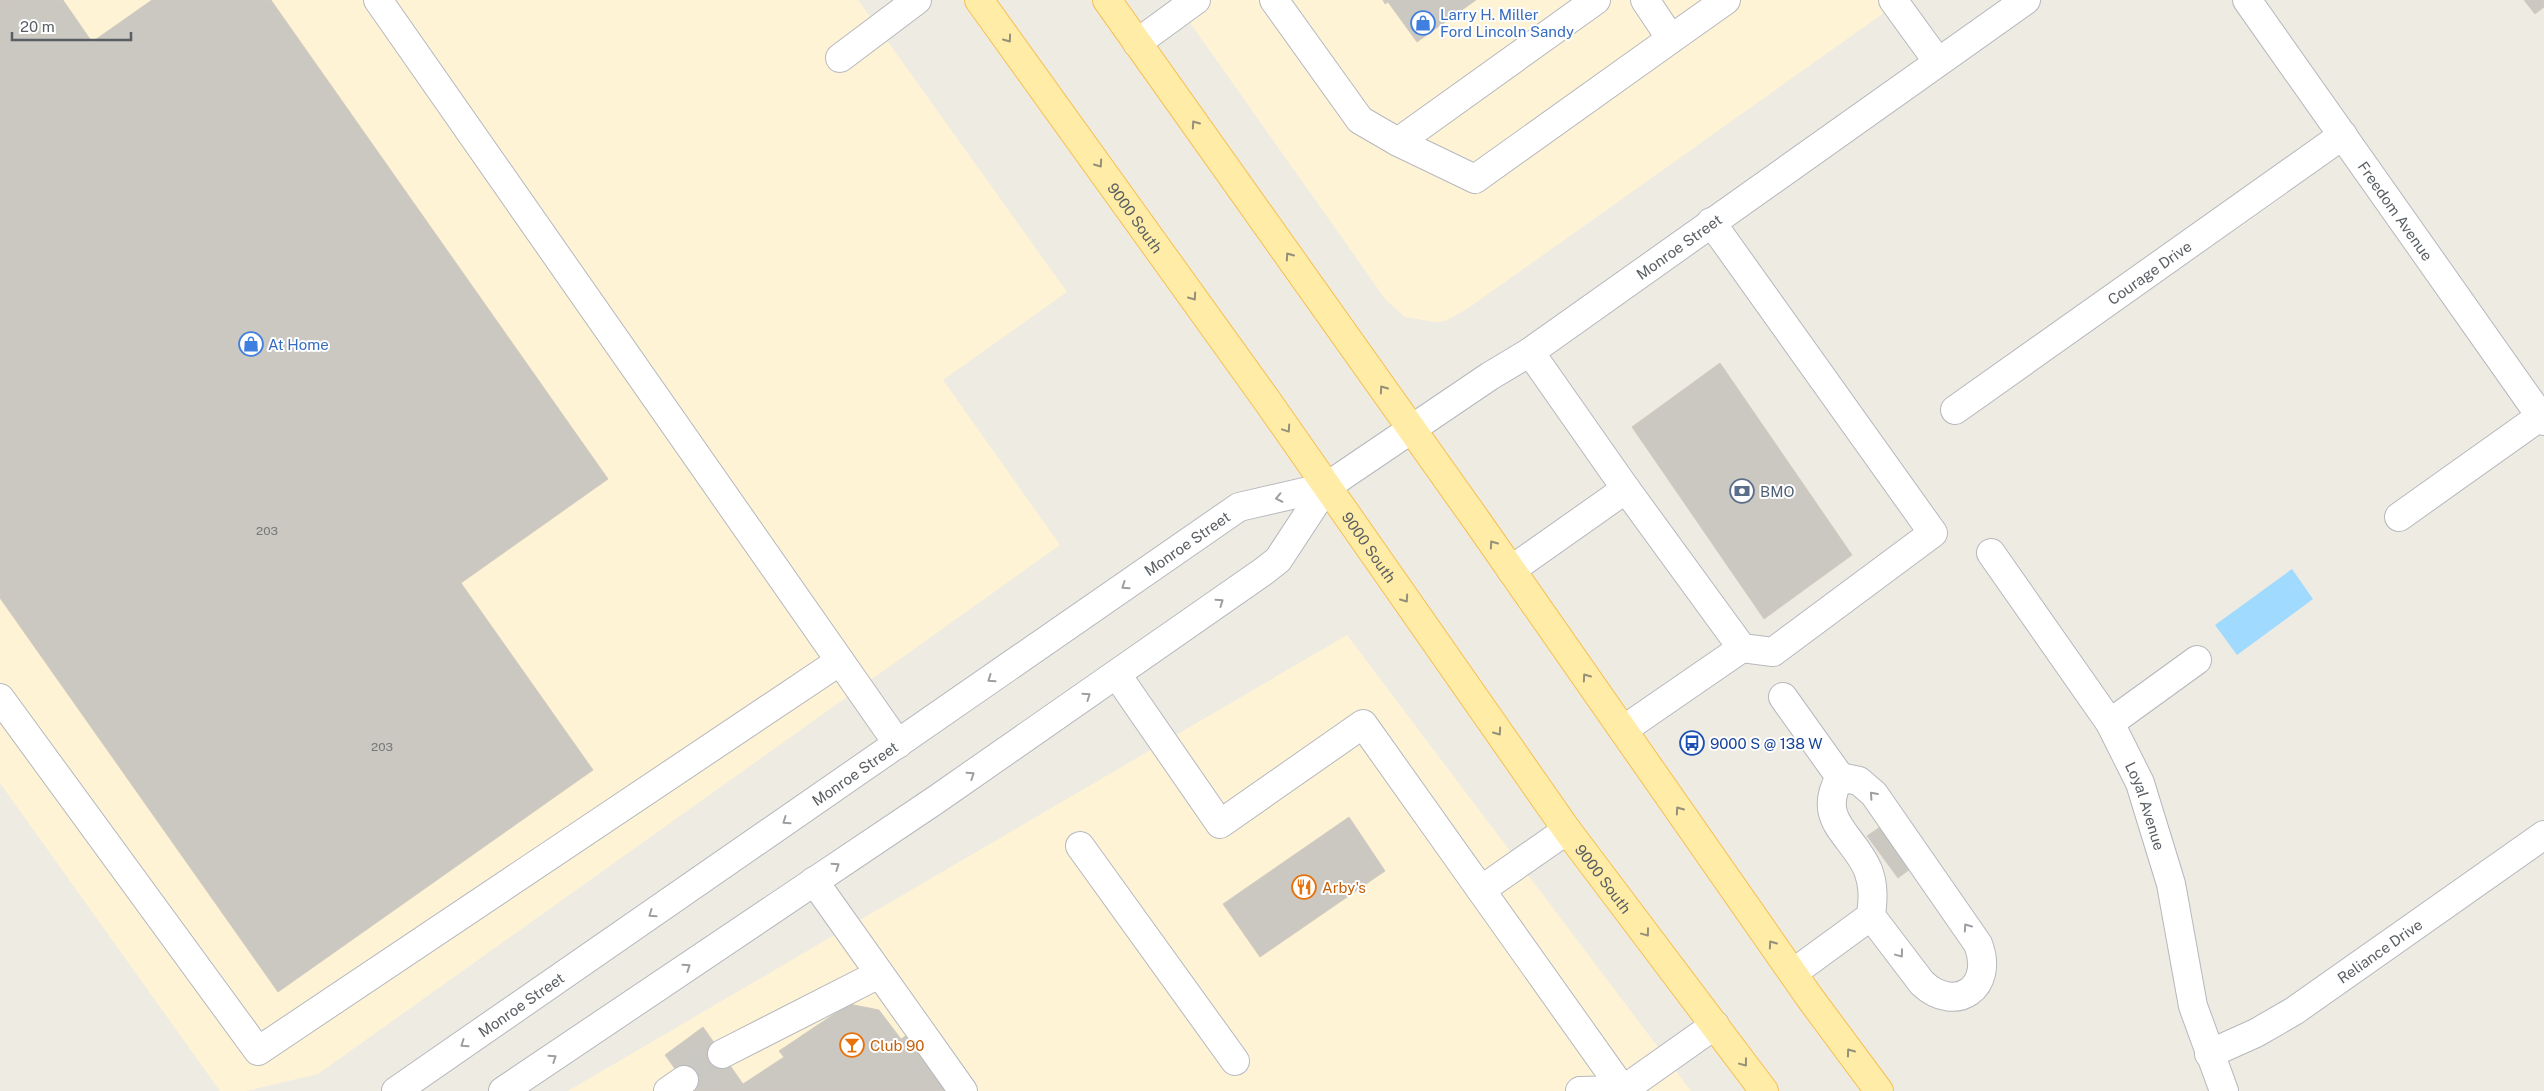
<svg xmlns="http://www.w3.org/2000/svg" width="2544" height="1091" font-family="'Public Sans',sans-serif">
<rect width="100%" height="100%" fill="#eeebe2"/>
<!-- commercial -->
<g fill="#fff3d6">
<polygon points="0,0 858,0 1067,292 943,380 1060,545 318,1074 246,1091 220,1091 0,783"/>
<polygon points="1174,0 1902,0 1467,309 1445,321 1435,322 1405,317 1386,300"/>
<polygon points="1347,635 1691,1091 568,1091"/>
</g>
<!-- water -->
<polygon fill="#a1daff" points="2292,569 2313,599 2237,655 2215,625"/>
<!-- building -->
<g fill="#cbc7c1" stroke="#d2ccc0">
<polygon points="0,0 63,0 92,42 152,0 271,0 608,479 461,583 593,770 278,992 0,598"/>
<polygon points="1383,0 1476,0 1417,42 1388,2 1385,4"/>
<polygon points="2524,0 2544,0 2544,7 2535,14"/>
<polygon points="1720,363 1852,555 1764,619 1632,427"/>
<polygon points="1349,817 1385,871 1260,957 1223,904"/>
<polygon points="1880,827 1910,869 1898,878 1867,836"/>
<polygon points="849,1004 879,1010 901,1039 909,1034 949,1091 691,1091 665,1055 703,1027 743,1084 784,1057 779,1051"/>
</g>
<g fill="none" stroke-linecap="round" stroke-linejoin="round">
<!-- minor-tunnel -->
<polyline stroke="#c9c8c2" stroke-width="28" stroke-dasharray="28 14" stroke-linecap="butt" points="684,1080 722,1054"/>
<!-- minor casing -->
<g stroke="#b5b8bd" stroke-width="30">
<g id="minor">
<polyline points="378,0 898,744"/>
<polyline points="1274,0 1360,120 1398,142 1596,0"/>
<polyline points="1645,0 1671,39 1726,0"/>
<polyline points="1893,0 1938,62"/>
<path id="s1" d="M2247 0 2544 421"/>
<polyline points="1137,43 1196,0"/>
<polyline points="840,58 917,0"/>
<polyline points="1398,142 1475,179 1671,39"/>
<polyline points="1711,222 1933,533 1773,652 1742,648"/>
<polyline points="1530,352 1626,489"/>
<path id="s2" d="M1955 410 2343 135"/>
<polyline points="2399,517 2541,416"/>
<path id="s3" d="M1991 553 2110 723 2140 783 2171 884 2193 1006 2224 1091"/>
<polyline points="1511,570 1626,489 1742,648 1623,730"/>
<polyline points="1117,675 1220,824 1363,724 1623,1090"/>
<path d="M1783 697 1840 777C1815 821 1853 834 1868 870 1874 886 1873 899 1871 916L1922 983C1956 1015 1995 987 1978 944L1874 794 1859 781 1840 777"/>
<polyline points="0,698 258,1051 840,661"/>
<polyline points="2110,723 2197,660"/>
<polyline points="1080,846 1235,1061"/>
<polyline points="814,881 963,1091"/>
<polyline points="1481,890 1567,830"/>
<polyline points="1793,973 1871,916"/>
<polyline points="722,1054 879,974"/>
<path id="s4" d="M2209 1054 2256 1033 2294 1011 2544 835"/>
<path id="s5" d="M396 1091 1239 507 1326 487"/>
<path id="s6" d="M503 1091 937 799 1264 571 1278 560 1326 487 1490 376 1530 352 2026 0"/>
<polyline points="668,1091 684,1080"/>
<polyline points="1580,1091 1623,1090 1715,1025"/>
</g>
</g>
<!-- major casing -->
<g stroke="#f5c053" stroke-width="30">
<g id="major">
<path id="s7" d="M979 0 1268 402 1567 830 1764 1091"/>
<polyline points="1107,0 1477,521 1810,998 1879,1091"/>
</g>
</g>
<!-- minor -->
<use href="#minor" stroke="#fff" stroke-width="28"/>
<!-- major -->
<use href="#major" stroke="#ffeca6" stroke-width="28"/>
</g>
<!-- one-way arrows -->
<defs><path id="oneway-chevron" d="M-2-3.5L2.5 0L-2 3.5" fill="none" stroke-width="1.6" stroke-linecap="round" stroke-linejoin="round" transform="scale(1.25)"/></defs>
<g stroke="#94907a">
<use href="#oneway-chevron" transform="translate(1008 39) rotate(54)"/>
<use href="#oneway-chevron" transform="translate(1195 124) rotate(-125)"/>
<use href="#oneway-chevron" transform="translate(1099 164) rotate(55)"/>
<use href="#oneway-chevron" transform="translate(1289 256) rotate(-125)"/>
<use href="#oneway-chevron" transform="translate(1193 297) rotate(55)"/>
<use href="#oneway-chevron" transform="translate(1383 389) rotate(-125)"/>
<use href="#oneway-chevron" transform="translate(1287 429) rotate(56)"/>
<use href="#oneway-chevron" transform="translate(1493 544) rotate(-125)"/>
<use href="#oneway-chevron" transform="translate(1405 599) rotate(55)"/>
<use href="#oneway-chevron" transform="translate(1586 677) rotate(-125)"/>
<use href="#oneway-chevron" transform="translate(1498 732) rotate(55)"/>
<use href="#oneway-chevron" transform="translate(1679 810) rotate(-125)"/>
<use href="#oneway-chevron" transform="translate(1646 933) rotate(53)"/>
<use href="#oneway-chevron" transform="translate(1772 944) rotate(-125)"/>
<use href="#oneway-chevron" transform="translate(1850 1052) rotate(-126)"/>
<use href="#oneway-chevron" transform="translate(1744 1063) rotate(53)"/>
</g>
<g stroke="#9c9fa1">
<use href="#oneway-chevron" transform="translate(1279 498) rotate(168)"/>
<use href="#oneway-chevron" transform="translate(1125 586) rotate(145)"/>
<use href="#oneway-chevron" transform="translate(1220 602) rotate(-35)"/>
<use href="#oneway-chevron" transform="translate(991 679) rotate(145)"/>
<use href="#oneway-chevron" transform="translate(1087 696) rotate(-35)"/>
<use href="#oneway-chevron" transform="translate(971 775) rotate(-34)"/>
<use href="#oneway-chevron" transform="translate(1873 795) rotate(-132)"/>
<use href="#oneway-chevron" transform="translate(786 821) rotate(145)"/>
<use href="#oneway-chevron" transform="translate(836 866) rotate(-34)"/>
<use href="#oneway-chevron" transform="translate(652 914) rotate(145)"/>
<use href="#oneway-chevron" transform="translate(1967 927) rotate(-125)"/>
<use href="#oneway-chevron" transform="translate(1900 954) rotate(53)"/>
<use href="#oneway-chevron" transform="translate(687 967) rotate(-34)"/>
<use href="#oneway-chevron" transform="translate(464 1044) rotate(145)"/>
<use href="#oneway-chevron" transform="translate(553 1058) rotate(-34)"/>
</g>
<!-- icons -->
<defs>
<g id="shop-ring" transform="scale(1.25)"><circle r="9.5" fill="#fff" stroke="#3f7fe0" stroke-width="1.5"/><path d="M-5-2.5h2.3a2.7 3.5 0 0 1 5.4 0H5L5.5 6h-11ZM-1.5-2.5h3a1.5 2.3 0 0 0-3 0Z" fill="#3f7fe0"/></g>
<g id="bank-ring" transform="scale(1.25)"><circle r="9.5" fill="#fff" stroke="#5c6f8a" stroke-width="1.5"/><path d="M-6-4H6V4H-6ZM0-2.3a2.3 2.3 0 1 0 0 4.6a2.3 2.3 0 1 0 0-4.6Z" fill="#5c6f8a"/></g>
<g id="bus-ring" transform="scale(1.25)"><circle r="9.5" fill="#fff" stroke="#1a4fb4" stroke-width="1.5"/><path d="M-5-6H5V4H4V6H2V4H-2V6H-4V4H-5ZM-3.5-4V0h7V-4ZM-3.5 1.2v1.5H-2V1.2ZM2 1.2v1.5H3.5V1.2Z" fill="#1a4fb4"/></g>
<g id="restaurant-ring" transform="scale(1.25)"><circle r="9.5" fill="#fff" stroke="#e8710a" stroke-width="1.5"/><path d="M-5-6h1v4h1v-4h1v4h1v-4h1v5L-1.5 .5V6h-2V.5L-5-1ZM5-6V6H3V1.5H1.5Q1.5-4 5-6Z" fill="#e8710a"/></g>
<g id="bar-ring" transform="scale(1.25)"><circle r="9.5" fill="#fff" stroke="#e8710a" stroke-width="1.5"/><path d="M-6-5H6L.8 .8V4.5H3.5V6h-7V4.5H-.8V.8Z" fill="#e8710a"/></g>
</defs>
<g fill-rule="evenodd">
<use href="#shop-ring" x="1423" y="23"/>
<use href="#shop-ring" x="251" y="344"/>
<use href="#bank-ring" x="1742" y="491"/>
<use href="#bus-ring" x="1692" y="743"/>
<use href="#restaurant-ring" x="1304" y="887"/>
<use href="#bar-ring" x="852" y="1045"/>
</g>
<g text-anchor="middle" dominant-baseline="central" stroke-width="4" stroke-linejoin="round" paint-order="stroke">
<!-- number labels -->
<g font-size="12" fill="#76797a">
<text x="267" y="531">203</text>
<text x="382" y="747">203</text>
</g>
<!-- shop labels -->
<g font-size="15" fill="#366cbe" stroke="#fff" text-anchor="start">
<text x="1440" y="14">Larry H. Miller<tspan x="1440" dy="17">Ford Lincoln Sandy</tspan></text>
<text x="268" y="344">At Home</text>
</g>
<!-- street labels -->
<g font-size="15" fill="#5a5f63" stroke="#fff">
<text stroke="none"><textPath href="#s1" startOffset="258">Freedom Avenue</textPath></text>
<text stroke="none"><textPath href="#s7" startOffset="268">9000 South</textPath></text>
<text stroke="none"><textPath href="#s6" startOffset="1454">Monroe Street</textPath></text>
<text stroke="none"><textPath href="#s2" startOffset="238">Courage Drive</textPath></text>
<text stroke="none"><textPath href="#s5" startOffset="962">Monroe Street</textPath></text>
<text stroke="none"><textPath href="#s7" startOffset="672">9000 South</textPath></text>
<text stroke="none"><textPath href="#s5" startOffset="558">Monroe Street</textPath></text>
<text stroke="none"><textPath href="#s3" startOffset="298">Loyal Avenue</textPath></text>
<text stroke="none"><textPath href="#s7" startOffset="1078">9000 South</textPath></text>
<text stroke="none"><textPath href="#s4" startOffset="200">Reliance Drive</textPath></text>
<text stroke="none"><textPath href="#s5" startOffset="152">Monroe Street</textPath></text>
</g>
<!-- service labels -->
<g font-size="15" fill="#4e5e75" stroke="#fff" text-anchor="start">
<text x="1760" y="491">BMO</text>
</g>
<!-- transit labels -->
<g font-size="15" fill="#164399" stroke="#fff" text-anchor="start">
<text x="1710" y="743">9000 S @ 138 W</text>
</g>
<!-- food labels -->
<g font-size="15" fill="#c56008" stroke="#fff" text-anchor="start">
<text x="1322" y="887">Arby's</text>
<text x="870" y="1045">Club 90</text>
</g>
</g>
<!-- scale -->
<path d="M12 32v8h119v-8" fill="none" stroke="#5a5f63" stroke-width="2.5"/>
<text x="20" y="32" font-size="15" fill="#5a5f63" stroke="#ffffff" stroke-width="4" paint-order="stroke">20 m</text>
</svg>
